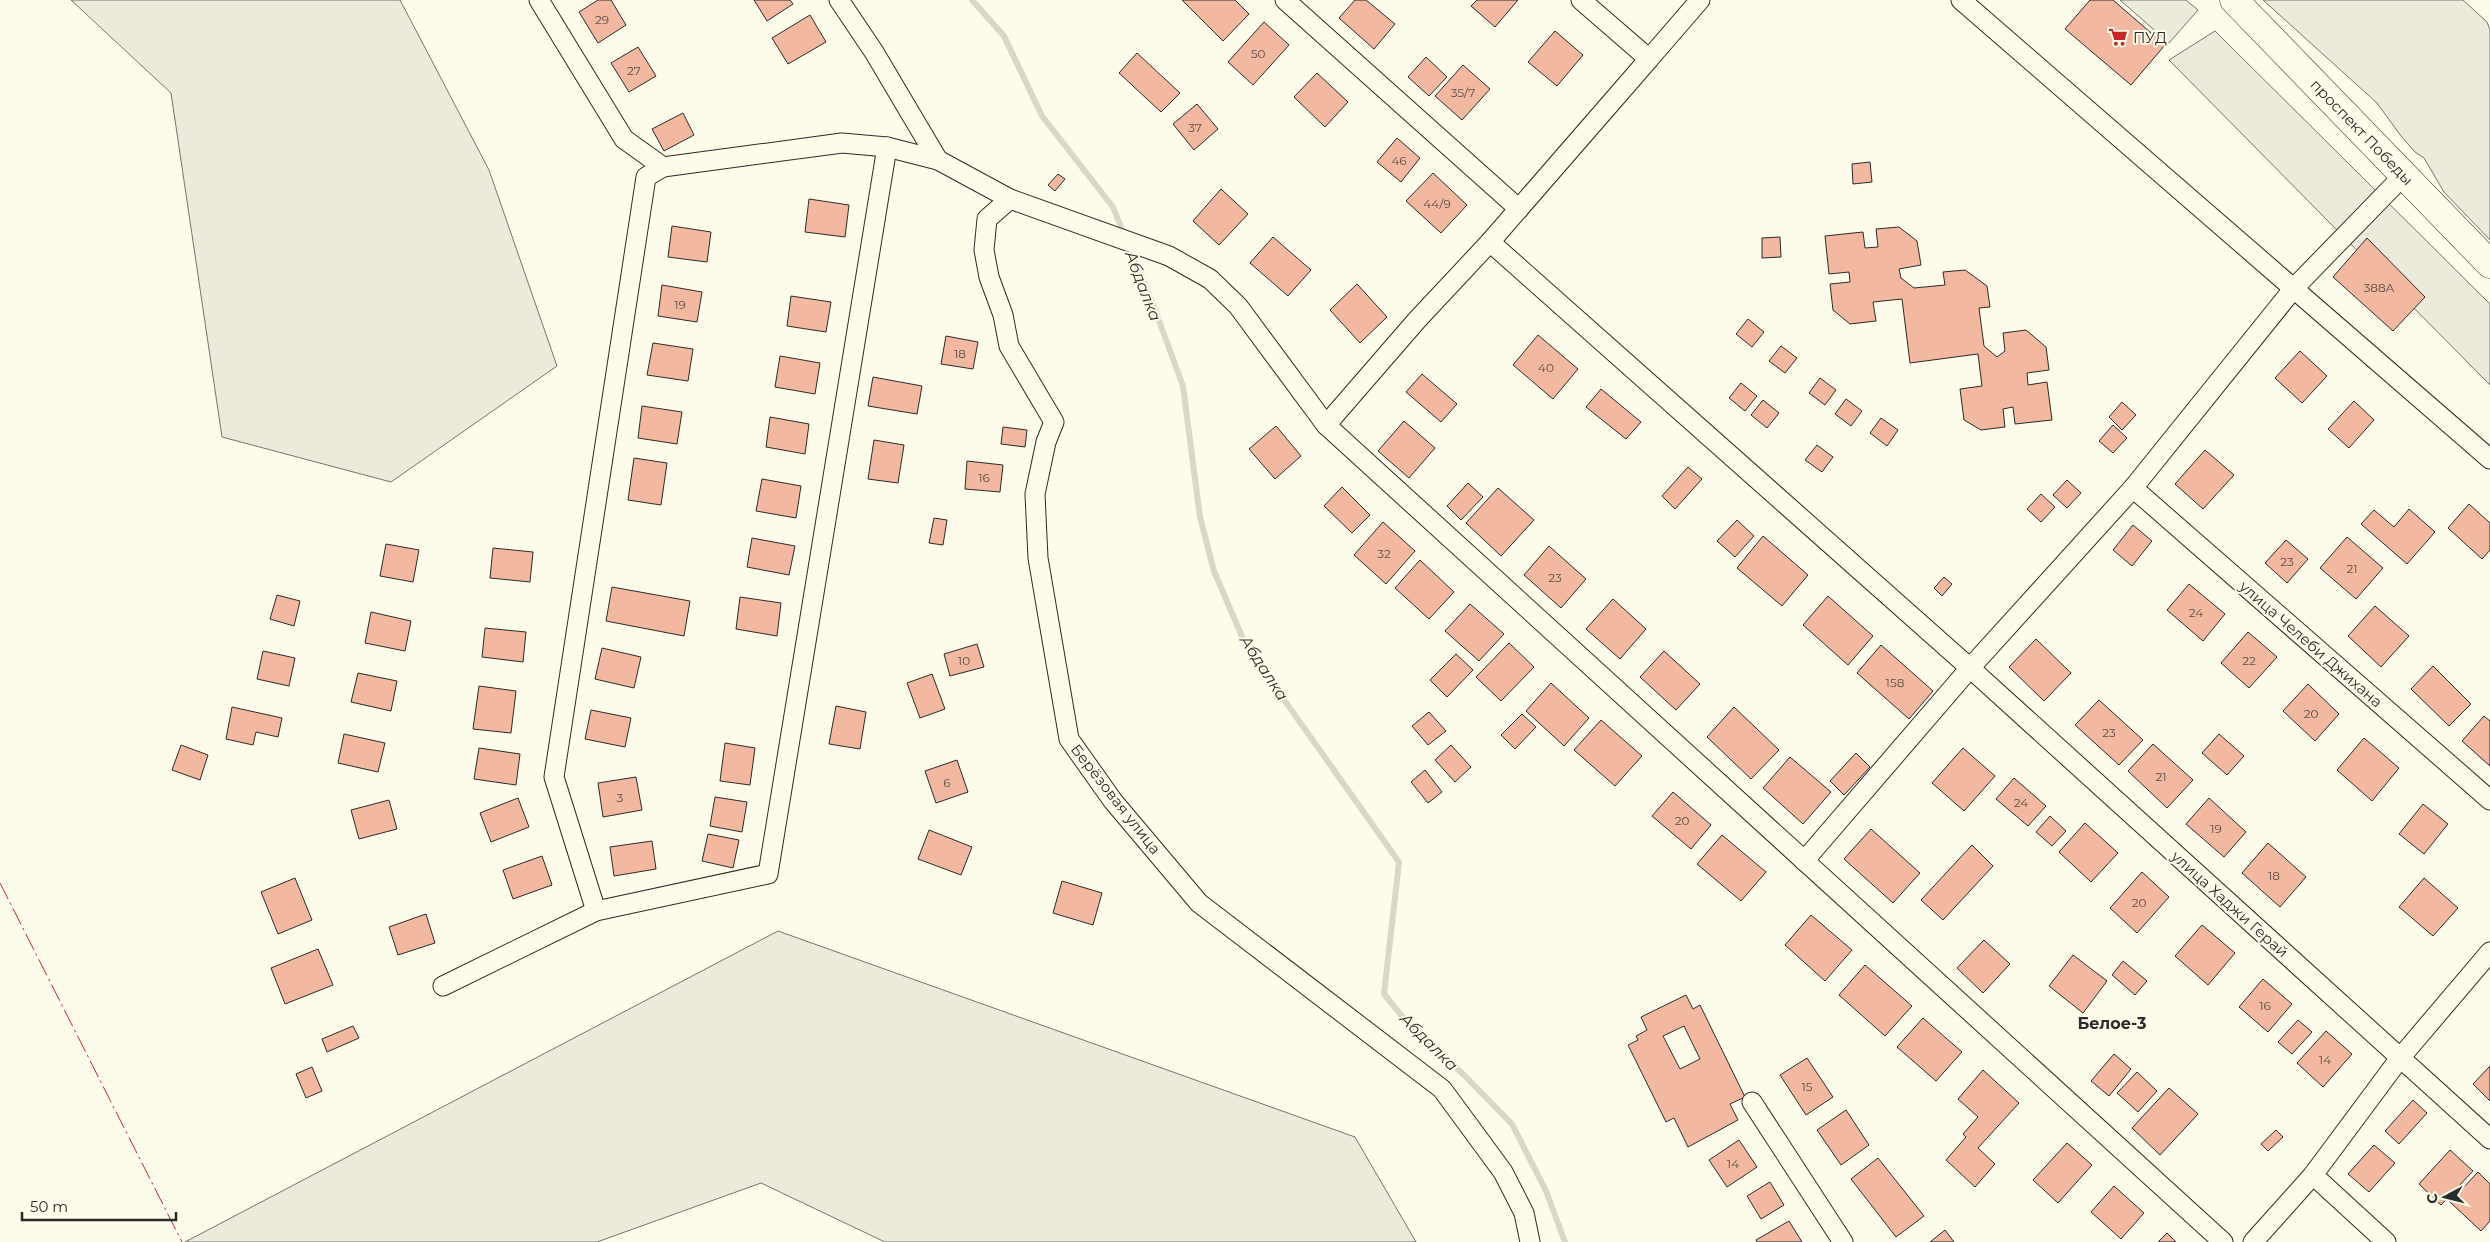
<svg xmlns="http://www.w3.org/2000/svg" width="2490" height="1242" font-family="Montserrat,sans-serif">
<rect width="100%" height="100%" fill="#fdfbea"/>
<!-- green -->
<g fill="#ecebdb" stroke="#74746e">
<polygon points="71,0 400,0 489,170 557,366 391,482 222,437 171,93"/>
<polygon points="2263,0 2463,0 2487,22 2490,30 2490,240 2444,192 2424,158 2415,152 2401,136 2377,103"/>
<polygon points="2215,31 2490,304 2490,385 2169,60"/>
<polygon points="778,931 1355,1137 1416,1242 885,1242 761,1183 597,1242 185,1242"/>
</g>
<!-- parking -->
<polygon fill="#eceadb" stroke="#74746e" points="2120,0 2186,0 2198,10 2169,43"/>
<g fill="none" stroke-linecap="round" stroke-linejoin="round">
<!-- stream -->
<g stroke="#d8d7c9" stroke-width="6">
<polyline points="972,0 1004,36 1042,116 1113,207 1125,237"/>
<polyline points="1129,246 1154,307 1183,386 1200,517 1214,571 1246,646 1399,862 1384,994 1406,1021 1464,1075 1512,1124 1546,1191 1565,1242"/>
</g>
</g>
<!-- building -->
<g fill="#f2b8a0" stroke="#2b2b2b" fill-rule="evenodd">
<polygon points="598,0 611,0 626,25 598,43 579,12"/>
<polygon points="754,0 790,0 793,4 767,21"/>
<polygon points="1182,0 1235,0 1249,14 1223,41"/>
<polygon points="1355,0 1366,0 1395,24 1374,49 1339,18"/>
<polygon points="1477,0 1518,0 1495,27 1471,6"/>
<polygon points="2090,0 2113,0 2165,45 2131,85 2065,29"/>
<polygon points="810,15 826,42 788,64 772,38"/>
<polygon points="1264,22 1289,45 1253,85 1228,62"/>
<polygon points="1555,31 1583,55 1557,86 1528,62"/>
<polygon points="638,47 656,76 629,92 611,63"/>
<polygon points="1137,53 1180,93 1161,112 1119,73"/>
<polygon points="1426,57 1447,77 1429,96 1408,77"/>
<polygon points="1463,65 1490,89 1462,120 1435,96"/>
<polygon points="1317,73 1348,102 1325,127 1294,97"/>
<polygon points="1197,104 1218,129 1194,150 1173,124"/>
<polygon points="683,113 694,135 664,151 652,129"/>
<polygon points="1397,138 1420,158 1401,182 1377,162"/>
<polygon points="1870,162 1872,182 1853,184 1852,164"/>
<polygon points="1433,173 1467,205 1441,233 1406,201"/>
<polygon points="1058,174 1065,179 1055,191 1048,185"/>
<polygon points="1221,189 1248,214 1219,245 1193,221"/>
<polygon points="809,199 849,205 845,237 805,232"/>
<polygon points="672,226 711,232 707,262 668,257"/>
<polygon points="1899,227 1917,241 1921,265 1899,269 1901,278 1914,288 1945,285 1943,272 1965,270 1987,286 1990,307 1979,308 1984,346 1997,357 2005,351 2003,333 2026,330 2046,347 2049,370 2027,373 2028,385 2047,382 2052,420 2015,424 2013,407 2003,409 2005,427 1981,430 1964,420 1960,389 1982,386 1978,354 1910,363 1902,299 1873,302 1876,321 1850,324 1833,310 1830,284 1850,282 1849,272 1829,274 1825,236 1863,232 1865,248 1878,247 1876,229"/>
<polygon points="1273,237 1311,270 1288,296 1250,263"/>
<polygon points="1780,237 1781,257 1762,258 1762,238"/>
<polygon points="2367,238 2425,297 2393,331 2333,277"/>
<polygon points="1357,284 1387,317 1360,343 1330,310"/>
<polygon points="662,285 702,292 697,322 658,316"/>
<polygon points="791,296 831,302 826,332 787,326"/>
<polygon points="1748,319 1764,332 1752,347 1736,334"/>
<polygon points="1538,335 1578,369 1553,399 1513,365"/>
<polygon points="946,336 978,342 973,369 941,364"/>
<polygon points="653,343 693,349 688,381 647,375"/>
<polygon points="1781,346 1797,358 1785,373 1769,361"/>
<polygon points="2300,351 2327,376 2302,403 2275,378"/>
<polygon points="780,356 820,363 815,394 775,387"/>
<polygon points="1422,374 1457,404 1441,422 1406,392"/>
<polygon points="873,377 922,386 917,414 868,406"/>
<polygon points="1820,378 1836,390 1825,405 1809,393"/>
<polygon points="1741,383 1757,396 1745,411 1729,398"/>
<polygon points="1601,389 1641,422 1626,439 1586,407"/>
<polygon points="1846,399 1862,411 1851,426 1835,414"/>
<polygon points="1763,400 1779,413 1767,428 1751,415"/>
<polygon points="2354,401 2374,420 2349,448 2328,429"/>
<polygon points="2122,402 2136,415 2122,430 2109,417"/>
<polygon points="642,406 682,412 677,444 638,438"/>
<polygon points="770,417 809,424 805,454 766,447"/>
<polygon points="1881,418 1898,430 1887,446 1870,433"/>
<polygon points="1404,421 1435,448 1409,478 1378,451"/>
<polygon points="2113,425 2127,438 2113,453 2099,441"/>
<polygon points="1276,426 1301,456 1275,479 1249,449"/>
<polygon points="1003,427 1027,430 1025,447 1001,444"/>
<polygon points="874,440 904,445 898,483 868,479"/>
<polygon points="1817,445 1833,457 1822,472 1805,460"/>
<polygon points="2205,450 2234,475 2203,509 2175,484"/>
<polygon points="634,458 667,463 661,505 628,500"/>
<polygon points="967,461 1003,465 1000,492 965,489"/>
<polygon points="1688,467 1702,479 1675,509 1662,496"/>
<polygon points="762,479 801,486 796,518 756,511"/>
<polygon points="2067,480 2081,493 2067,508 2053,495"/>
<polygon points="1468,483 1483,497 1461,520 1447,506"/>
<polygon points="1342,487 1370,515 1352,533 1324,506"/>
<polygon points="1498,488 1534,520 1501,556 1466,523"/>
<polygon points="2041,494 2055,507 2041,522 2027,509"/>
<polygon points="2469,504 2490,523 2490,550 2482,559 2448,528"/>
<polygon points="2409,509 2435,532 2407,564 2361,524 2374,510 2394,527"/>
<polygon points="934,518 947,520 943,545 929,543"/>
<polygon points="1737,520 1754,536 1735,557 1717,541"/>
<polygon points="1383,522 1415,551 1386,584 1354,555"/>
<polygon points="2133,525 2152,541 2132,566 2113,550"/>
<polygon points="1763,536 1808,575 1782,606 1737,568"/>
<polygon points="2347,537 2383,568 2356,599 2320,568"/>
<polygon points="752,538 795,546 789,575 747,567"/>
<polygon points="2286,540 2308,559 2287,583 2265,563"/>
<polygon points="386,544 419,550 413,582 380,576"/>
<polygon points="1549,546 1586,579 1561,608 1524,575"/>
<polygon points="493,548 533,552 530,582 490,578"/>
<polygon points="1420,560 1454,592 1429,619 1395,588"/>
<polygon points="1944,577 1952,584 1942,596 1934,588"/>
<polygon points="2189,584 2225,614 2203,641 2167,610"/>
<polygon points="612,587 690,601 684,636 606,621"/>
<polygon points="277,595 300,601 294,626 270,619"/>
<polygon points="1828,596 1873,636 1848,665 1803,625"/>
<polygon points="740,597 781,603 777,636 736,629"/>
<polygon points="1613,599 1646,629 1620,659 1586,629"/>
<polygon points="1470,604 1504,634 1479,661 1445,631"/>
<polygon points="2375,606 2409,636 2381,667 2348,636"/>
<polygon points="371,612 411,621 405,651 365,643"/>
<polygon points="485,628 526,632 523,662 482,657"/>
<polygon points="2248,632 2277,657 2249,688 2221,663"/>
<polygon points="2036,639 2071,673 2044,701 2009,667"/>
<polygon points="1509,643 1534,667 1501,701 1476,677"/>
<polygon points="977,644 984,667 950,676 944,654"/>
<polygon points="1881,645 1933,691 1909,719 1857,673"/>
<polygon points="602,648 641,657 634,688 595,679"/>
<polygon points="263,651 295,658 289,686 257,679"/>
<polygon points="1664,651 1700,684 1676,710 1640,677"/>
<polygon points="1456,654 1473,670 1447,697 1430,680"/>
<polygon points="2433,666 2471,704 2449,726 2411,689"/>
<polygon points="358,673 397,681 391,711 351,702"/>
<polygon points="932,674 945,709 920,718 907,683"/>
<polygon points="1551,683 1589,718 1564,746 1526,711"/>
<polygon points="2308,684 2339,714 2315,741 2283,711"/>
<polygon points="479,686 516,691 511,733 473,729"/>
<polygon points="2099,700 2143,740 2119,765 2075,725"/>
<polygon points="836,706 866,712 860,749 829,744"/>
<polygon points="232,707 282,718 278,737 256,732 253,745 226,739"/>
<polygon points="1734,707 1779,750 1751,779 1707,737"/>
<polygon points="591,710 631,718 625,747 585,739"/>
<polygon points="1429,712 1446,731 1428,745 1412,726"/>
<polygon points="1522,714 1536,727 1515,749 1501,735"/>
<polygon points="2484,716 2490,721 2490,766 2462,741"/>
<polygon points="1601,720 1642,756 1615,786 1574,750"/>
<polygon points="344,734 385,743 378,772 338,763"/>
<polygon points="2219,734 2244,756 2227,775 2202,753"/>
<polygon points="2364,738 2399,768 2372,801 2337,770"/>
<polygon points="725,743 755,748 750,785 720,781"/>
<polygon points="2153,744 2193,780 2167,808 2128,771"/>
<polygon points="181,745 208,755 200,780 172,770"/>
<polygon points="1451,745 1471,767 1455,782 1435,760"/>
<polygon points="479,748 520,754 516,785 474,779"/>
<polygon points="1963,748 1995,776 1964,811 1932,783"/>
<polygon points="1856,753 1870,767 1844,795 1830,781"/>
<polygon points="1790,757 1831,792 1803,824 1763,788"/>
<polygon points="957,760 968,792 936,803 925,771"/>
<polygon points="1425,770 1442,792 1428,803 1411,782"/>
<polygon points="636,777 642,810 603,817 598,783"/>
<polygon points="2014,778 2046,806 2028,826 1996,799"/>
<polygon points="1673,792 1711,825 1691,849 1652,816"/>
<polygon points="715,797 747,802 742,832 710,826"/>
<polygon points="518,798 529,827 491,842 480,813"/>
<polygon points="2209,798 2246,832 2224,857 2186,824"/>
<polygon points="389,800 397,829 359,839 351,810"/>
<polygon points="2423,804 2448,824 2424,854 2399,834"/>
<polygon points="2050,816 2066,831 2052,846 2036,832"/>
<polygon points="2085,823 2118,853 2091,882 2059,852"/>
<polygon points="1871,829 1920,873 1893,903 1844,859"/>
<polygon points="929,830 972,847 961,875 918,859"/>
<polygon points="708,834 739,840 733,868 702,861"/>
<polygon points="1722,835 1766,872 1741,901 1697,864"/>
<polygon points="652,841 656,869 614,876 610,847"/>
<polygon points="2268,843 2306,877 2280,907 2242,873"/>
<polygon points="1972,845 1993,866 1943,920 1921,900"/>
<polygon points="542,856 552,885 513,899 503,870"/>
<polygon points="2142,872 2169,897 2137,933 2110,908"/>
<polygon points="295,878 312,920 278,934 261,892"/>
<polygon points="2424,878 2458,908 2433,936 2399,907"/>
<polygon points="1062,881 1102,893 1093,925 1053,913"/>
<polygon points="426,914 435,943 398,955 389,927"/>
<polygon points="1811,915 1852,950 1825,981 1785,945"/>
<polygon points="2202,925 2235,953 2208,985 2175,956"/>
<polygon points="1984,940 2010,964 1983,993 1957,968"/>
<polygon points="318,949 333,985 285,1004 271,968"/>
<polygon points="2073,955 2107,981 2083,1013 2049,986"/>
<polygon points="2123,961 2147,981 2135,995 2112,975"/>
<polygon points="1865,965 1912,1006 1885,1036 1839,995"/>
<polygon points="2263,979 2292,1004 2268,1032 2239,1007"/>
<path d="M1686 995 1693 1009 1700 1005 1745 1097 1730 1104 1738 1120 1688 1147 1674 1118 1666 1122 1628 1045 1638 1040 1636 1036 1647 1030 1641 1017ZM1684 1026 1700 1059 1680 1069 1663 1036Z"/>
<polygon points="1923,1018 1962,1052 1936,1081 1897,1047"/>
<polygon points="2298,1020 2312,1032 2292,1054 2278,1042"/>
<polygon points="353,1026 359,1038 327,1052 322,1039"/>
<polygon points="2326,1031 2352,1054 2323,1087 2297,1063"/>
<polygon points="2114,1054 2131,1069 2109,1096 2091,1081"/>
<polygon points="1807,1058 1833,1097 1806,1115 1780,1075"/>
<polygon points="2490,1066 2490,1101 2473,1084"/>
<polygon points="312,1067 322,1091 306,1098 296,1074"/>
<polygon points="1983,1070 2019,1103 1978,1148 1995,1164 1975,1187 1946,1160 1966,1137 1963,1134 1978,1117 1958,1099"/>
<polygon points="2137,1072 2157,1091 2138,1112 2117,1093"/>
<polygon points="2169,1088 2198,1114 2160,1155 2132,1128"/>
<polygon points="2413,1100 2427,1113 2399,1144 2385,1131"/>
<polygon points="1846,1110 1869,1145 1841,1165 1817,1130"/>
<polygon points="2276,1130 2283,1137 2268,1151 2261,1144"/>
<polygon points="1739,1140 1757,1167 1727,1187 1709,1160"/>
<polygon points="2067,1143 2092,1165 2058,1203 2033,1180"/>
<polygon points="2374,1145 2395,1163 2369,1192 2348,1174"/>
<polygon points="2450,1150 2473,1171 2441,1205 2419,1184"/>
<polygon points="1878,1158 1924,1216 1896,1237 1851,1179"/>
<polygon points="2478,1172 2490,1184 2490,1221 2481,1231 2450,1202"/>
<polygon points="1770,1182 1784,1205 1761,1219 1747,1196"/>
<polygon points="2114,1186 2144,1213 2121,1239 2091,1212"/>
<polygon points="1789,1221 1802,1242 1757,1242 1756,1240"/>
<polygon points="1945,1230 1954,1242 1930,1242"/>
<polygon points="2167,1233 2176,1242 2158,1242"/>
</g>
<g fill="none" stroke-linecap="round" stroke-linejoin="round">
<!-- minor casing -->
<g stroke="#2b2b2b" stroke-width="21">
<g id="minor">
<polyline points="539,0 624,139 663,167 646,177 554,777 596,911"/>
<polyline points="839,0 874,52 938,160"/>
<polyline points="1285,0 1519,209"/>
<polyline points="1581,0 1649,59 1700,0"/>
<polyline points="1961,0 2490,459"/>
<polyline points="663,167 842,143 887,147 938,160 1010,199 1169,256 1210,279 1238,306 1326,425 2223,1242"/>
<polyline points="1010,199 987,219 984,250 989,277 1003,315 1009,346 1054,422 1046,442 1035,494 1038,558 1069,739 1113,801 1199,903 1442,1089 1503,1172 1524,1213 1530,1242"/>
<polyline points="1490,242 1970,668 2490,1139"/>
<polyline points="1326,425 1417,320 1490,242 1649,59"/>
<polyline points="2133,488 2490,800"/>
<polyline points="1804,861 1970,668 2133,488 2294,288 2404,175"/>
<polyline points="443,986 596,911 768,874 887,147"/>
<polyline points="1752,1102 1843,1242"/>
<polyline points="2313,1175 2386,1242"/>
<polyline points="2253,1242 2313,1175 2400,1058 2490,952"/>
</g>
</g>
<!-- primary casing -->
<g stroke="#2b2b2b" stroke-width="29">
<polyline id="primary" points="2234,0 2490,264"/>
</g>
<!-- minor -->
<use href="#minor" stroke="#fdfbea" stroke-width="19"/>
<!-- primary -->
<use href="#primary" stroke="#fdfbea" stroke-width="28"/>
<!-- power -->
<polyline stroke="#c62828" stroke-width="1" stroke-dasharray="18 4 2.5 4" stroke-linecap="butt" points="0,883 182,1242"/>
</g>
<!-- icons -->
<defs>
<g id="supermarket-bare" transform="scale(1.5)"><path d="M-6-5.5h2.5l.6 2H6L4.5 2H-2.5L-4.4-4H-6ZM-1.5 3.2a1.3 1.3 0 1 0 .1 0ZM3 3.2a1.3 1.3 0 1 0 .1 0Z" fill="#c62828" stroke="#fdfbea" stroke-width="2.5" paint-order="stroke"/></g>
</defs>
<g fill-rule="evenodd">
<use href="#supermarket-bare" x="2118" y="37"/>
</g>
<g text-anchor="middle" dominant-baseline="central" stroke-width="4" stroke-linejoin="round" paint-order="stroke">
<!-- number labels -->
<g font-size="12" fill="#5d4e48">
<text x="602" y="19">29</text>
<text x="1258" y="53">50</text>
<text x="634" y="70">27</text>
<text x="1463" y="92">35/7</text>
<text x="1195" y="127">37</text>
<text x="1399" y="160">46</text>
<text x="1437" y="203">44/9</text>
<text x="2379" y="287">388А</text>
<text x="680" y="304">19</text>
<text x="960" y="353">18</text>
<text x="1546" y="367">40</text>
<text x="984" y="477">16</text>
<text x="1384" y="553">32</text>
<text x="2287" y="561">23</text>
<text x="2352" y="568">21</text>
<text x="1555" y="577">23</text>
<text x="2196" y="612">24</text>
<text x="964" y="660">10</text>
<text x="2249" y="660">22</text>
<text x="1895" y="682">158</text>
<text x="2311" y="713">20</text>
<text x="2109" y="732">23</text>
<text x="2161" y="776">21</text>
<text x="947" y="782">6</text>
<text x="620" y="797">3</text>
<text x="2021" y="802">24</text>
<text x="1682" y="820">20</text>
<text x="2216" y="828">19</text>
<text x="2274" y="875">18</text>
<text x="2139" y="902">20</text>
<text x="2265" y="1005">16</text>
<text x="2325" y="1059">14</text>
<text x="1807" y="1086">15</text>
<text x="1733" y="1163">14</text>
</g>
<!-- poi labels -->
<g font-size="15" fill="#2b2b2b" stroke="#fdfbea" text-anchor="start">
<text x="2133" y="37">ПУД</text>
</g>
<!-- street labels -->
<g font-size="15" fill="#2b2b2b" stroke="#fdfbea">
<text transform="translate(2362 132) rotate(46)">проспект Победы</text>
<text transform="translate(2311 644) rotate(41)">улица Челеби Джихана</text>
<text transform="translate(1116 799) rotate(52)">Берёзовая улица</text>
<text transform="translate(2230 904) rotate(42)">улица Хаджи Герай</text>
</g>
<!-- water labels -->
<g font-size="16" font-style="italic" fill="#2b2b2b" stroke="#fdfbea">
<text transform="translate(1143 286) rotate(69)">Абдалка</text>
<text transform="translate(1264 668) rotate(57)">Абдалка</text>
<text transform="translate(1429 1042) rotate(45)">Абдалка</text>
</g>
<!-- neighbourhood labels -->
<g font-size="16" font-weight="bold" fill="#2b2b2b" stroke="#fdfbea">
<text x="2112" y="1023">Белое-3</text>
</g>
</g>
<!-- north arrow -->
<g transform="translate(2445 1197) rotate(263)" stroke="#fdfbea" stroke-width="4" paint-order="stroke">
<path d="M0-4L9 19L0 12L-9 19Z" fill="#2b2b2b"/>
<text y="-8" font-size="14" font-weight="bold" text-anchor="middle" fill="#2b2b2b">С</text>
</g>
<!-- scale -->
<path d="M22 1212v8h154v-8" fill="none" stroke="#2b2b2b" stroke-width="2.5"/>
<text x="30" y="1212" font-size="15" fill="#2b2b2b" stroke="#fdfbea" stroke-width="4" paint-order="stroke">50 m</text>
</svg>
